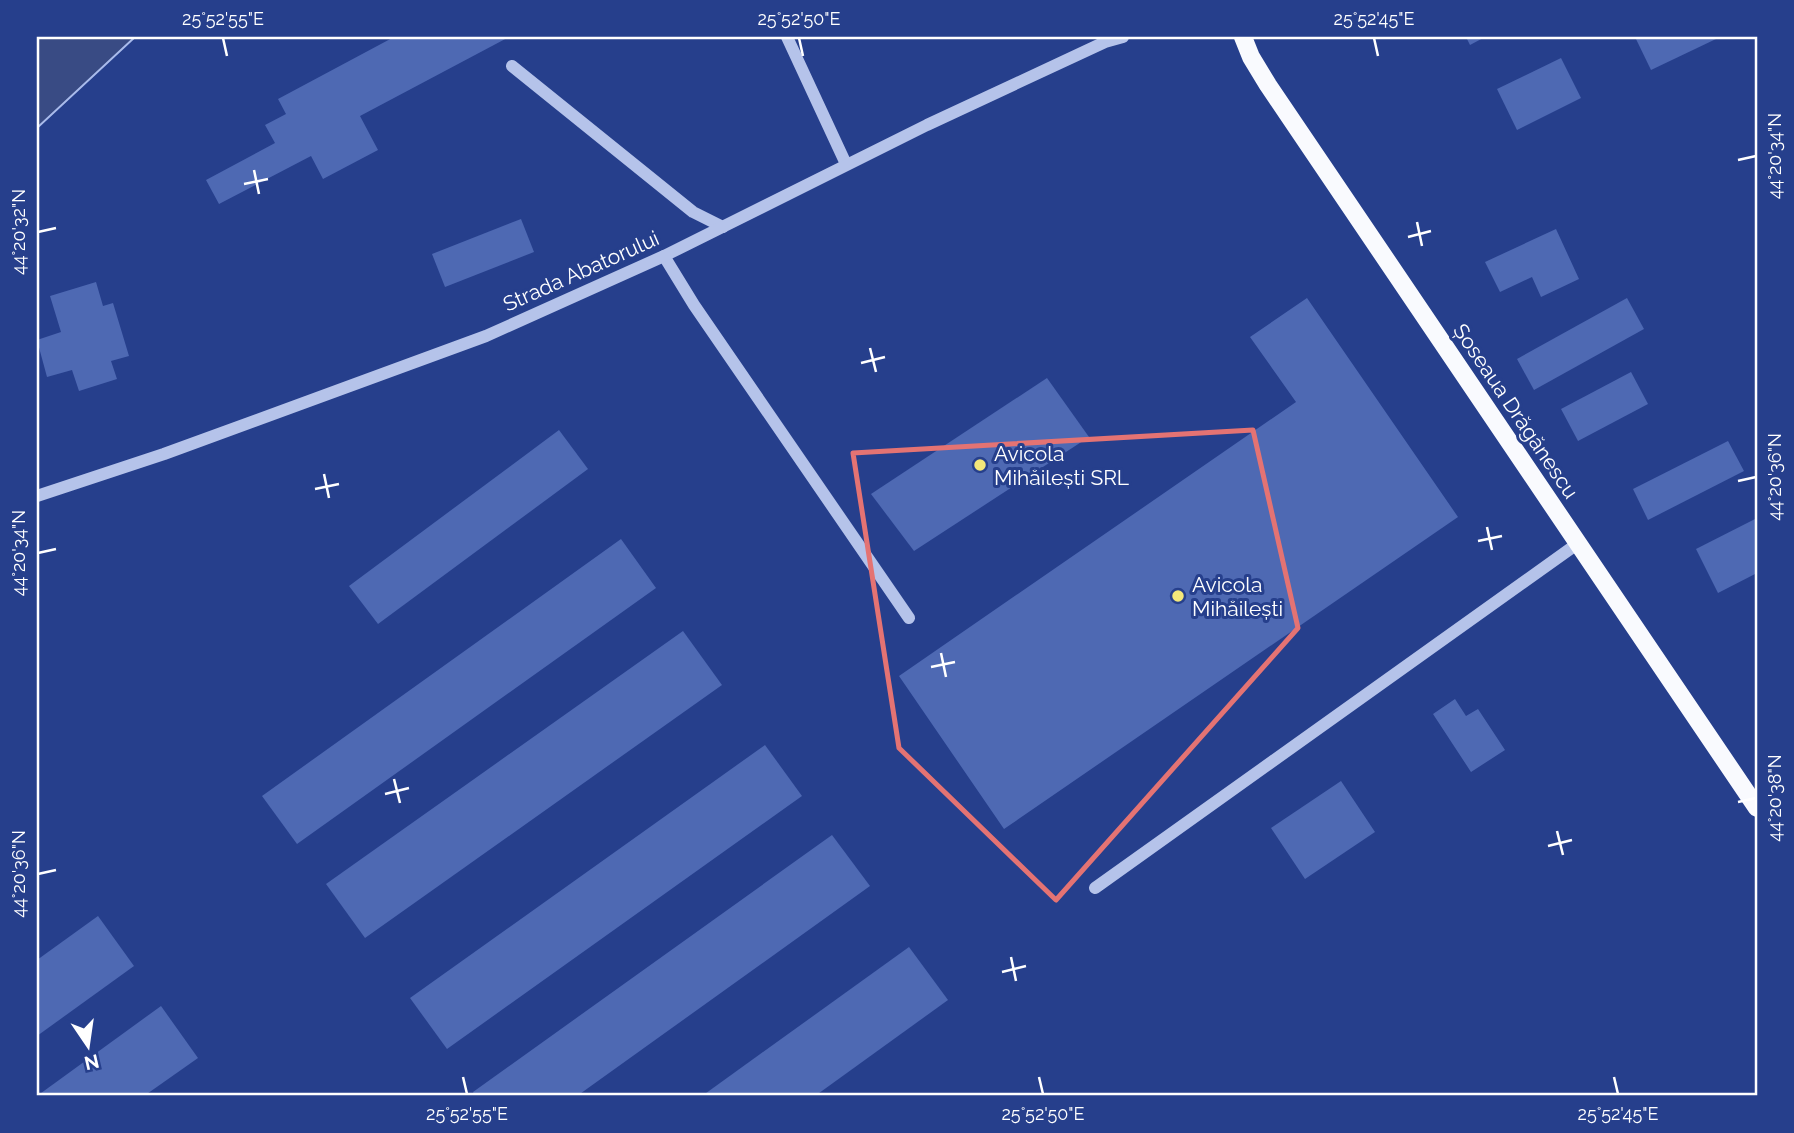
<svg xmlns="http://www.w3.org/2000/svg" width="1794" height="1133" font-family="Raleway,sans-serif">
<rect width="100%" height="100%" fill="#263f8c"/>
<!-- water -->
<polygon fill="#394b84" stroke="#a9bbeb" stroke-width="2" points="37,37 135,37 37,128"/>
<!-- building -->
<g fill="#4e69b3">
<polygon points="394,37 509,37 360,116 378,150 323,179 311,156 219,204 206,180 275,143 265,125 286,114 278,99"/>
<polygon points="1466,37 1485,37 1470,45"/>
<polygon points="1640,37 1715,37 1716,39 1651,70 1636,39"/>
<polygon points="1561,58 1581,98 1517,130 1497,89"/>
<polygon points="521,219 534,252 445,287 432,254"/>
<polygon points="1556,229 1579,279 1541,297 1532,277 1500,292 1485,262"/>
<polygon points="96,282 103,306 113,303 129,356 111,361 117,379 79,391 72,370 47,377 37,340 61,332 50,296"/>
<polygon points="1307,298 1458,517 1004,829 899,676 1296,402 1250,337"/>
<polygon points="1627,298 1644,329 1534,390 1517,359"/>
<polygon points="1631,372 1648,404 1578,441 1561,409"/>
<polygon points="1047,378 1089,437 914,551 871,494"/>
<polygon points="559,430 588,469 378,624 349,586"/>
<polygon points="1728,441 1744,471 1648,520 1633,489"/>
<polygon points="1757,518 1757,573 1718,593 1696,549"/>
<polygon points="621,539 656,588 297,844 262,796"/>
<polygon points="683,631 722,685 365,938 326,884"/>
<polygon points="1455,699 1466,716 1478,709 1505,750 1471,772 1433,714"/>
<polygon points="765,745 802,796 447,1049 410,998"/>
<polygon points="1341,781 1375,832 1305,879 1271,828"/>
<polygon points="832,835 870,886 577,1096 475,1096 473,1092"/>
<polygon points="98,916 134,966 37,1036 37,960"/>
<polygon points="909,947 948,1000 815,1096 702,1096"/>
<polygon points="161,1006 198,1058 144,1096 37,1096"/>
</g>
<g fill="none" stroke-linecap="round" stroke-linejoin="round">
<!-- minor -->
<g stroke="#b5c3ea" stroke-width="12">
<polyline points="787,37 846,164"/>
<polyline points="512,66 693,212 723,227"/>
<polyline points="664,256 694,305 909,618"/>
<polyline points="37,496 164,454 486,336 664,256 927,125 1105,42 1123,37"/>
<polyline points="1095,888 1577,544"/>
</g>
<!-- major -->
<polyline stroke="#f9fafe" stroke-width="18" points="1243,37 1251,57 1268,85 1757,808"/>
</g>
<!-- marked area -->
<path fill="none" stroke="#e47373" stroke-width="5" stroke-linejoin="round" d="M1253 430 1298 628 1056 900 899 748 853 453Z"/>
<!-- ticks -->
<path fill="none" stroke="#fff" stroke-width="2.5" d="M223 38 227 56M799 38 803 56M1374 38 1378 56M1738 160 1756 156M254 170 259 194M244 184 268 179M1417 222 1422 246M38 232 56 228M1408 237 1431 231M870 348 876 372M861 363 885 357M324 474 329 498M1738 481 1756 477M315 489 339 484M1487 527 1492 550M1478 541 1502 536M38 553 56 549M941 653 946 677M931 667 955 662M394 779 400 803M385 794 409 788M1738 802 1756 798M1557 831 1563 855M1548 846 1572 840M38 874 56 870M1011 957 1016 981M1002 972 1026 966M463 1077 467 1094M1039 1077 1043 1094M1614 1077 1618 1094"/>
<!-- markers -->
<g fill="#f3e77a" stroke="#263f8c" stroke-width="2.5">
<circle cx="980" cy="465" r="7"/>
<circle cx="1178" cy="596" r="7"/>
</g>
<g text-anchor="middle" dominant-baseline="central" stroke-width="6" stroke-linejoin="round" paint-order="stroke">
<!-- street labels -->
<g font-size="21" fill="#fff" stroke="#263f8c">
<text transform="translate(581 271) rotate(-24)">Strada Abatorului</text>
<text transform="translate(1516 411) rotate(56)">Șoseaua Drăgănescu</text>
</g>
<!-- poi labels -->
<g font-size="21" fill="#fff" stroke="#263f8c" text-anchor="start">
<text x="994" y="453">Avicola<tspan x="994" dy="24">Mihăilești SRL</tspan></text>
<text x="1192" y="584">Avicola<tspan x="1192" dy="24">Mihăilești</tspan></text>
</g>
</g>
<!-- border -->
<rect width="1794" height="1133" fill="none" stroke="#263f8c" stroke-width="77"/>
<!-- north arrow -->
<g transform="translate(88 1046) rotate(167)" stroke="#263f8c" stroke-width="5" paint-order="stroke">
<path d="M0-5L12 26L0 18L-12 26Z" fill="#ffffff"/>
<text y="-10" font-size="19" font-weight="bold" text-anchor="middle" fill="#ffffff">N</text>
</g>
<rect x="38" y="38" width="1718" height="1056" fill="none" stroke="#fff" stroke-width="2.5"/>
<g font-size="18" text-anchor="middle" fill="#fff">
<text x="223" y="25">25°52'55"E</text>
<text x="799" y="25">25°52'50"E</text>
<text x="1374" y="25">25°52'45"E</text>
<text transform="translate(1775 156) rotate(-90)" y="6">44°20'34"N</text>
<text transform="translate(19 232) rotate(-90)" y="6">44°20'32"N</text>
<text transform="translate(1775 477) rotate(-90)" y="6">44°20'36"N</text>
<text transform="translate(19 553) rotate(-90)" y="6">44°20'34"N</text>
<text transform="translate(1775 798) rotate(-90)" y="6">44°20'38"N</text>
<text transform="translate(19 874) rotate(-90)" y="6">44°20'36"N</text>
<text x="467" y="1120">25°52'55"E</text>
<text x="1043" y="1120">25°52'50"E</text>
<text x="1618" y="1120">25°52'45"E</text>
</g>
</svg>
